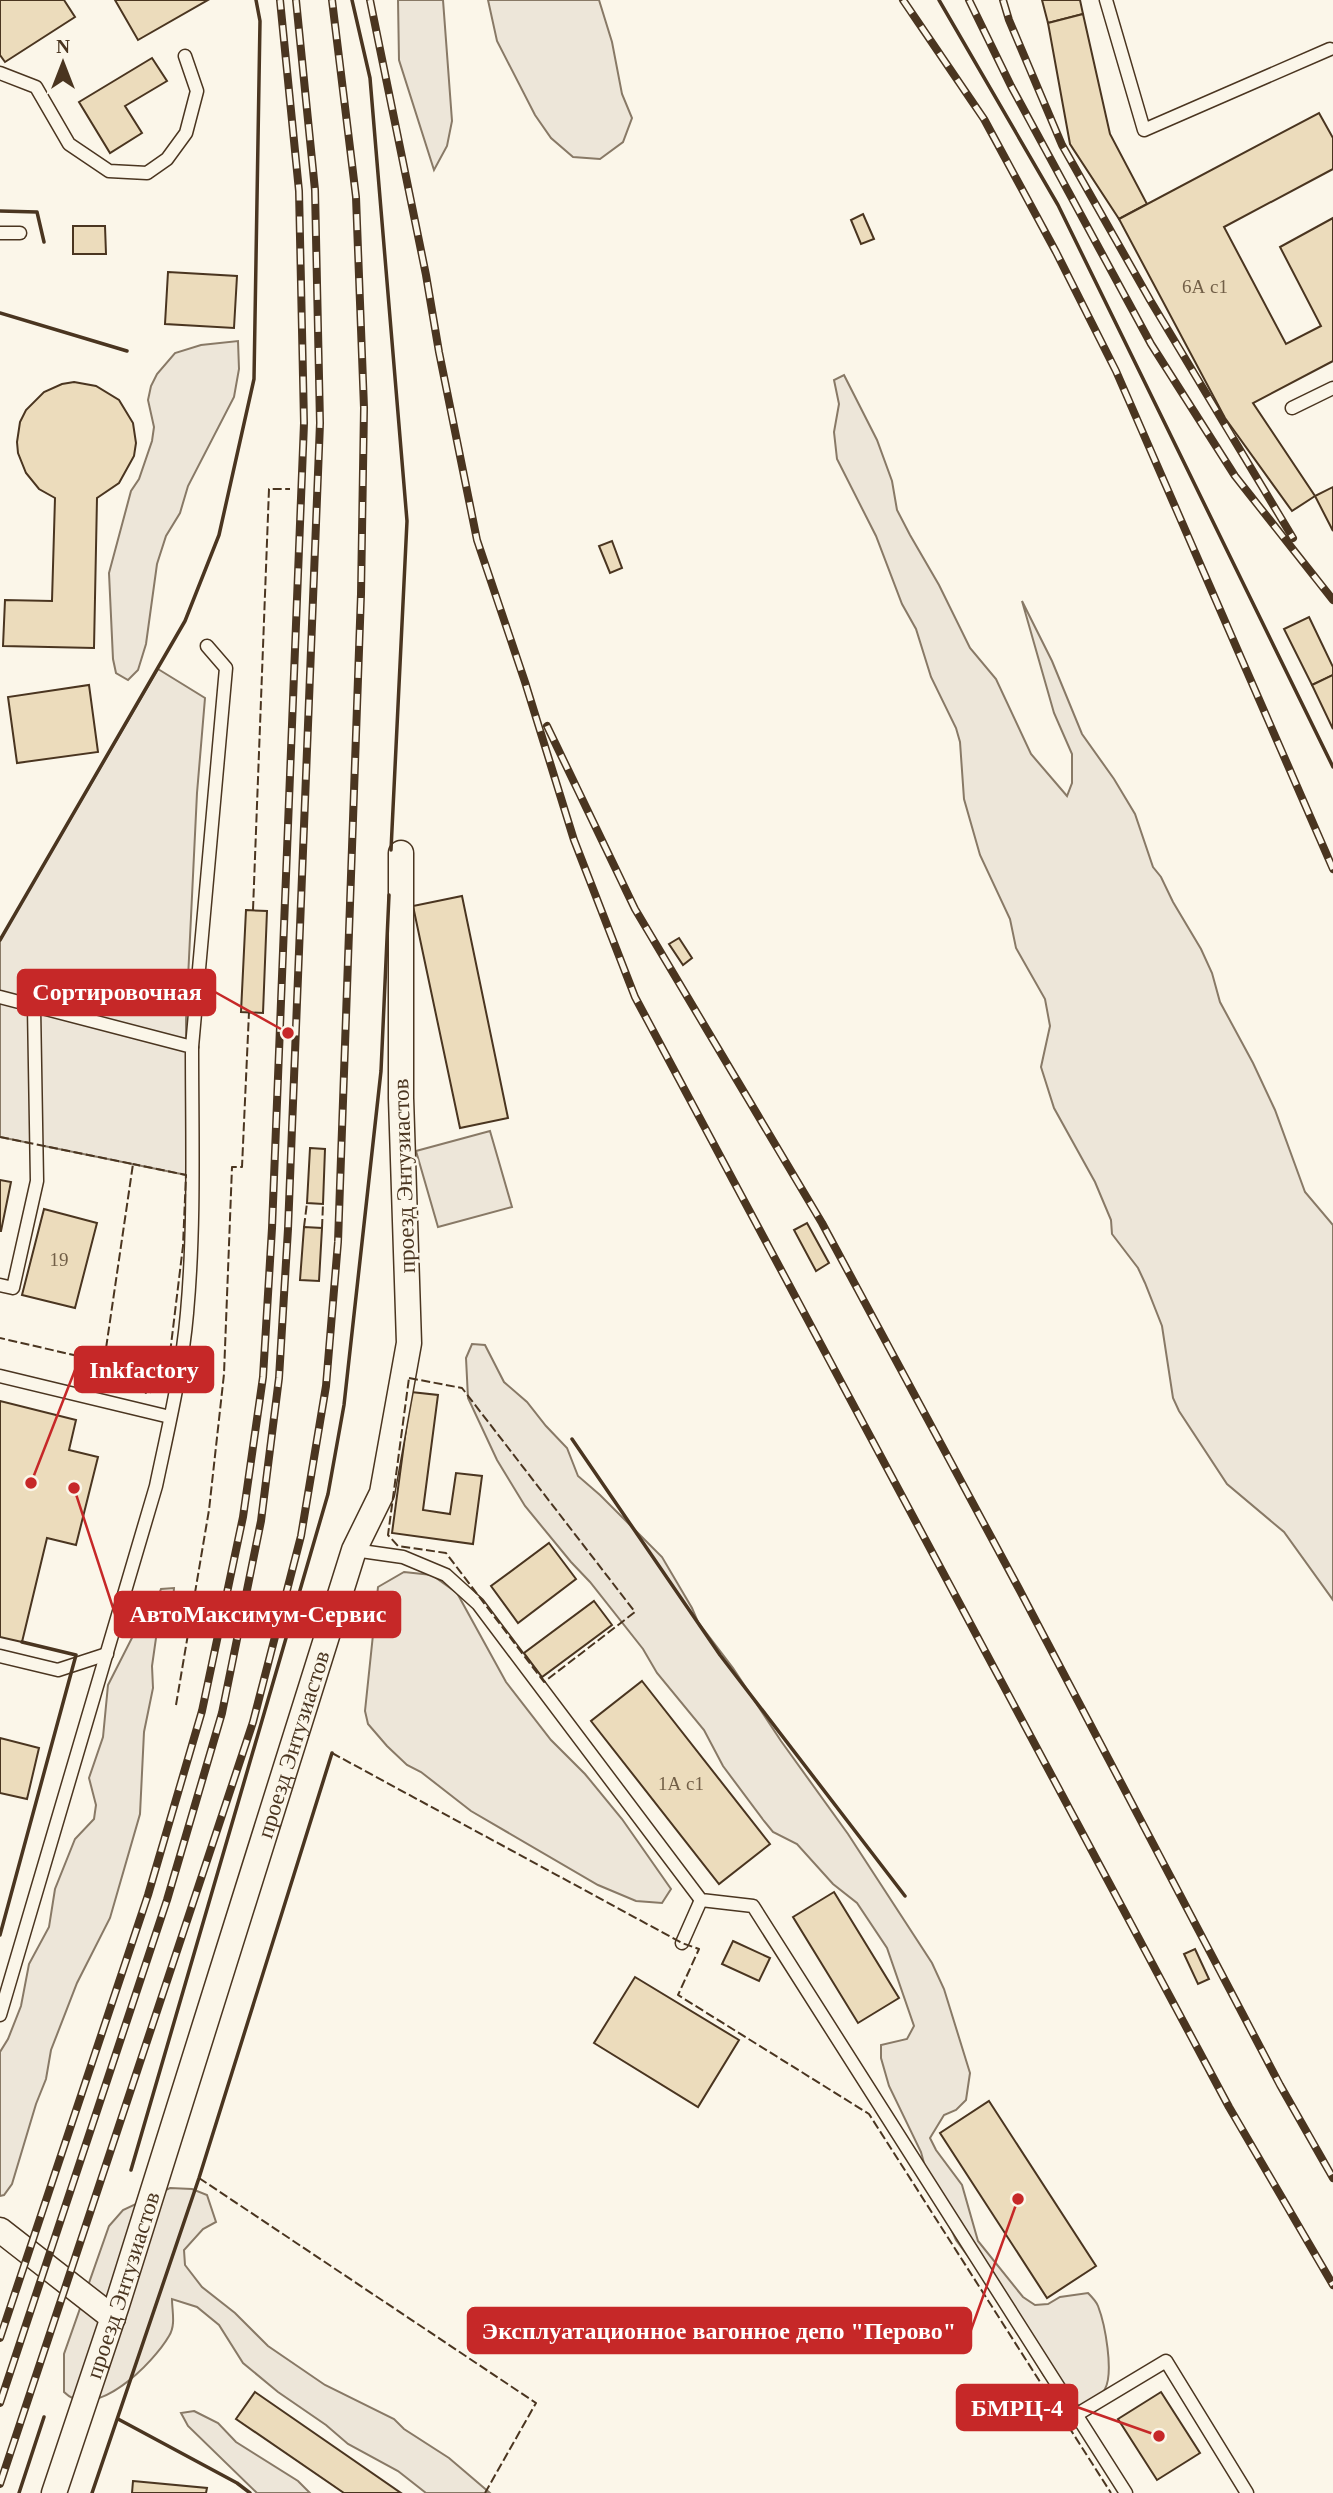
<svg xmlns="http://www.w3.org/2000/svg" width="1333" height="2493" font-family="Georgia,serif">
<rect width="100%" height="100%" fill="#fbf6e9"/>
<!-- green -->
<g fill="#ede6d9" stroke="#887966" stroke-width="2">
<polygon points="398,0 443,0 452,121 447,146 434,170 399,60"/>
<polygon points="488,0 599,0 612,42 622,94 632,118 623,142 600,159 573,157 551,138 535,115 497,41"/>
<polygon points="238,341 239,369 234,397 188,486 180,513 166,536 157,564 146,644 138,670 128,680 116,673 113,659 109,573 131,491 139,479 152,441 154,427 148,400 151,386 157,374 175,353 201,345"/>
<polygon points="844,375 877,440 892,481 897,510 910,535 939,585 970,648 996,679 1031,754 1067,796 1072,783 1072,754 1054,713 1022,601 1052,661 1082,734 1114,779 1135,814 1153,867 1161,877 1173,902 1201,949 1212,973 1220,1002 1253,1063 1275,1110 1305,1192 1333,1225 1333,1600 1284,1532 1227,1484 1179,1411 1173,1398 1162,1326 1145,1283 1138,1268 1112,1234 1111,1220 1095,1182 1054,1108 1041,1067 1050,1026 1045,999 1016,948 1010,919 980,855 964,799 960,742 956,728 931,677 916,629 902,604 876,536 837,459 834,432 839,404 834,380"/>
<polygon points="158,669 205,698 197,793 186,1020 186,1175 0,1137 0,940"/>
<polygon points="490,1131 512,1207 438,1227 416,1151"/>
<path d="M472 1344 485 1345 504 1382 527 1402 546 1426 567 1448 578 1476 600 1495 662 1557 692 1608 698 1622 733 1668 781 1741 848 1834 932 1963 944 1989 970 2073 966 2100 956 2110 944 2115 930 2138 936 2150 962 2185 978 2241 1023 2297 1035 2305 1048 2304 1060 2297 1088 2293C1092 2297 1096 2301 1098 2306 1105 2324 1114 2372 1105 2389 1098 2403 1086 2407 1072 2407L1044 2376 996 2294 956 2240 928 2178 921 2152 889 2086 881 2058V2045L907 2039 914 2026 887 1948 857 1903 833 1884 797 1844 773 1832 764 1821 723 1766 704 1730 657 1673 643 1649 590 1582 571 1562 525 1506 497 1460 468 1398 466 1358Z"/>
<polygon points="404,1572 432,1575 457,1593 506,1682 551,1740 585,1774 622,1819 671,1889 662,1903 636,1901 598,1885 471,1811 421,1772 407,1765 387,1746 368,1724 365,1711 378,1587"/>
<polygon points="174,1588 173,1601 156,1638 152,1666 153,1688 144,1732 140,1814 110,1918 77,1983 51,2050 46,2079 36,2104 12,2184 4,2195 0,2196 0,2052 8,2039 21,2006 29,1964 49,1927 55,1889 75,1839 94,1819 96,1805 89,1778 103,1737 108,1685 139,1624 156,1602 161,1589"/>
<path d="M170 2188 192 2189 207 2195 216 2222 203 2229 184 2250 185 2265 202 2287 235 2313 268 2346 325 2385 394 2419 404 2429 449 2458 490 2493H426L398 2471 348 2444 326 2425 278 2392 243 2363 219 2325 197 2307 172 2299C172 2311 176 2325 169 2336 154 2362 95 2423 64 2392V2354L109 2226 123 2210Z"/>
<polygon points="194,2411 218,2423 236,2442 298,2481 310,2493 257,2493 188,2426 181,2413"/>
</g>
<!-- building -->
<g fill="#ecdcbc" stroke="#4a3520" stroke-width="2">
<polygon points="0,0 64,0 75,17 5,62 0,55"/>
<polygon points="115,0 208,0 138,40"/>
<polygon points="1042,0 1080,0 1083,14 1048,23"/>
<polygon points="1083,14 1110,134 1147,204 1119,219 1070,144 1048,23"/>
<polygon points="152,58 167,81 125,106 142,133 110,153 79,102"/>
<polygon points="1319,113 1333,138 1333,169 1224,227 1286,344 1321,326 1280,247 1333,218 1333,361 1253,403 1315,496 1292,511 1225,418 1119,219"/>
<polygon points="863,214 874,239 861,244 851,220"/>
<polygon points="73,226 105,226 106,254 73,254"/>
<polygon points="168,272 237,276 234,328 165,324"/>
<polygon points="74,382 96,386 119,400 133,423 136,443 134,456 119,483 97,498 94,648 3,646 5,600 52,601 55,498 39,489 26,473 18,453 17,442 20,422 26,410 44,392 62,384"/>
<polygon points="1333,487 1333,531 1315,496"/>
<polygon points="612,541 622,568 610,573 599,546"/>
<polygon points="1309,617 1333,667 1333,675 1312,685 1284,629"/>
<polygon points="1333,675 1333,729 1312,685"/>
<polygon points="89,685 98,752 17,763 8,697"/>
<polygon points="462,896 508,1118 460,1128 413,906"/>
<polygon points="246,910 267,911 263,1013 241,1012"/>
<polygon points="679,938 692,958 683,965 669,944"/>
<polygon points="310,1148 325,1149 323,1204 307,1203"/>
<polygon points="0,1180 11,1182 1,1231 0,1231"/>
<polygon points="44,1209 97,1223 75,1308 22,1295"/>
<polygon points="807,1223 829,1263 816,1271 794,1230"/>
<polygon points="304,1227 322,1228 319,1281 300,1280"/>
<polygon points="411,1392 438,1395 423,1510 450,1514 456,1473 482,1476 473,1544 392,1533"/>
<polygon points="0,1401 76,1420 69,1450 98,1457 76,1545 47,1538 22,1642 0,1637"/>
<polygon points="549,1543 576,1579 518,1623 491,1586"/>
<polygon points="594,1601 612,1625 542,1677 524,1653"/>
<polygon points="642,1681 770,1844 719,1884 591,1721"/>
<polygon points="0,1738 39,1748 27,1799 0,1793"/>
<polygon points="834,1892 899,1998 858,2023 793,1917"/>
<polygon points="733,1941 770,1958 759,1981 722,1964"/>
<polygon points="1195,1949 1209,1979 1198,1984 1184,1954"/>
<polygon points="635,1977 739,2040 698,2107 594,2043"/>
<polygon points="989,2101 1096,2266 1047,2298 940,2133"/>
<polygon points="255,2392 401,2493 344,2493 236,2419"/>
<polygon points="1161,2392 1200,2453 1157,2480 1118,2419"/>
<polygon points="133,2481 207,2488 206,2493 132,2493"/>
</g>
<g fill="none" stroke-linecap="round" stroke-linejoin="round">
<!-- lane casing -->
<g stroke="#4a3520" stroke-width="15">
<g id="lane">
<polyline points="1106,0 1144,130 1330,49"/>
<polyline points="0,73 36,87 69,144 109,171 147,173 167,159 186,133 197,91 185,56"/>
<polyline points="0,233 20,233"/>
<polyline points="1292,408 1333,388"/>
<path d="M0 997 192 1047C192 1135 195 1225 187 1313 182 1371 168 1429 156 1486L0 2015"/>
<polyline points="192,1047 226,668 207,646"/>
<polyline points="0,1285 13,1288 37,1181 34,1007"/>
<polyline points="0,1376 170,1417"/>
<polyline points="354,1550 403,1557 446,1575 478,1604 701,1900 753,1906 1126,2493"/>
<polyline points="0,1656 58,1670 107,1654"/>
<polyline points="682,1943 701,1900"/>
<polyline points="1076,2415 1166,2361 1247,2493"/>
</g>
</g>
<!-- street casing -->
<g stroke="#4a3520" stroke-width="27">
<g id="street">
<polyline points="0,2230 113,2318"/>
<path id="s1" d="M54 2493 117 2305 354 1550 382 1493 409 1343 401 1098V853"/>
</g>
</g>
<!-- lane -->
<use href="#lane" stroke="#fbf6e9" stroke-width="12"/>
<!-- street -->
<use href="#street" stroke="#fbf6e9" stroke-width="24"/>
<!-- rail casing -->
<g stroke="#4a3520" stroke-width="8">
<g id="rail">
<polyline points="370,0 426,275 439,352 477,540 525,682 574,840 635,997 1229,2107 1333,2285"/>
<polyline points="903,0 984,119 1056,252 1116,371 1333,869"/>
<polyline points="969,0 1011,86 1151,344 1235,476 1333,600"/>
<polyline points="1003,0 1009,20 1062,145 1150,300 1293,538"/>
<polyline points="547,726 635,909 822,1223 1018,1587 1280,2085 1333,2178"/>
<polyline points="0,2338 148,1895 202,1711 243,1517 263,1377 272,1228 304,423 299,191 280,0"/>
<polyline points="0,2403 167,1900 222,1713 261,1521 279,1378 288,1229 320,423 315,190 296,0"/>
<polyline points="0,2484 253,1722 301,1536 326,1386 338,1242 361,594 364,408 356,197 332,0"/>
</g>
</g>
<!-- rail -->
<use href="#rail" stroke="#fbf6e9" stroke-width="5" stroke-dasharray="16" stroke-linecap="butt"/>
<!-- fence -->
<g stroke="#4a3520" stroke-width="2" stroke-dasharray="9 3.5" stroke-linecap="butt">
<polyline points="253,910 269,489 290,489"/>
<polyline points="0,1137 133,1164 104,1362 0,1338"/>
<polyline points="304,1227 307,1203"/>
<polyline points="322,1228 323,1204"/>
<polyline points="104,1362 129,1368 131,1382 146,1393 160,1390 167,1378 183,1246 186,1175 133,1164"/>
<polygon points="409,1378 462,1388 635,1612 544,1682 446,1553 398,1546 388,1535"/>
<polyline points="176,1705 209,1510 224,1374 232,1167 242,1167 249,1012"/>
<polyline points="332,1753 682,1943 699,1949 678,1995 869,2114 1111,2493"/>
<polyline points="199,2178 536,2403 485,2493"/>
</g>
<!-- wall -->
<g stroke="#4a3520" stroke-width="3.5">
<polyline points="352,0 370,78 407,521 391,850"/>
<polyline points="939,0 1058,205 1333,767"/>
<polyline points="0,211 37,212 44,242"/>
<polyline points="0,313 127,351"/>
<polyline points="0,940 185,621 219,535 254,379 260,21 256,0"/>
<polyline points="572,1439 720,1655 905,1896"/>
<polyline points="0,1935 76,1655 22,1642"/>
<polyline points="131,2170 328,1494 344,1405 381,1071 389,895"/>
<polyline points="118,2419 237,2483 250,2493"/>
<polyline points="19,2493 44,2417"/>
<polyline points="92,2493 199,2178 332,1753"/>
</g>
</g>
<g text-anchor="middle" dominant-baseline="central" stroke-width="5" stroke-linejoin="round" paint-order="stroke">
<!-- number labels -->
<g font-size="19" fill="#725f47">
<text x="1205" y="286">6А с1</text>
<text x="59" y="1259">19</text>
<text x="681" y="1783">1А с1</text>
</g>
<!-- street labels -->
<g font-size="23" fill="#4a3520" stroke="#fbf6e9">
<text transform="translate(404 1176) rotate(-92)">проезд Энтузиастов</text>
<text stroke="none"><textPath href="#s1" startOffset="786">проезд Энтузиастов</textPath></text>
<text stroke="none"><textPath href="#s1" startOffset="219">проезд Энтузиастов</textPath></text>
</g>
</g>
<!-- callouts -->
<path fill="none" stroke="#c62828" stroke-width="2.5" d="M288 1033L215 992M31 1483L75 1370M74 1488L115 1614M1018 2199L971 2330M1159 2436L1077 2407"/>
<g fill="#c62828" stroke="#fbf6e9" stroke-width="2.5">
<circle cx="288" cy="1033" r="7"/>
<circle cx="31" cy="1483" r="7"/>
<circle cx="74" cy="1488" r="7"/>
<circle cx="1018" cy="2199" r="7"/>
<circle cx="1159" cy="2436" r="7"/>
</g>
<g fill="#c62828" stroke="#c62828" stroke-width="2.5">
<rect x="18" y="970" width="197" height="45" rx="7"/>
<rect x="75" y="1347" width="138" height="45" rx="7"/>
<rect x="115" y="1592" width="285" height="45" rx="7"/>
<rect x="468" y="2308" width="503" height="45" rx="7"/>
<rect x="957" y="2385" width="120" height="45" rx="7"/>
</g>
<g font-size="24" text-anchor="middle" font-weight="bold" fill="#fff">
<text x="117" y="1000">Сортировочная</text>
<text x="144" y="1378">Inkfactory</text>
<text x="258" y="1622">АвтоМаксимум-Сервиc</text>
<text x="719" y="2339">Эксплуатационное вагонное депо "Перово"</text>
<text x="1017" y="2416">БМРЦ-4</text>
</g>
<!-- north arrow -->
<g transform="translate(63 63)" stroke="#fbf6e9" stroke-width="5" paint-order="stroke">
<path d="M0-5L12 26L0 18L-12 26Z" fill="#4a3520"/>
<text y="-10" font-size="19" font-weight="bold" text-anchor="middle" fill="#4a3520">N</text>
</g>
</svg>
